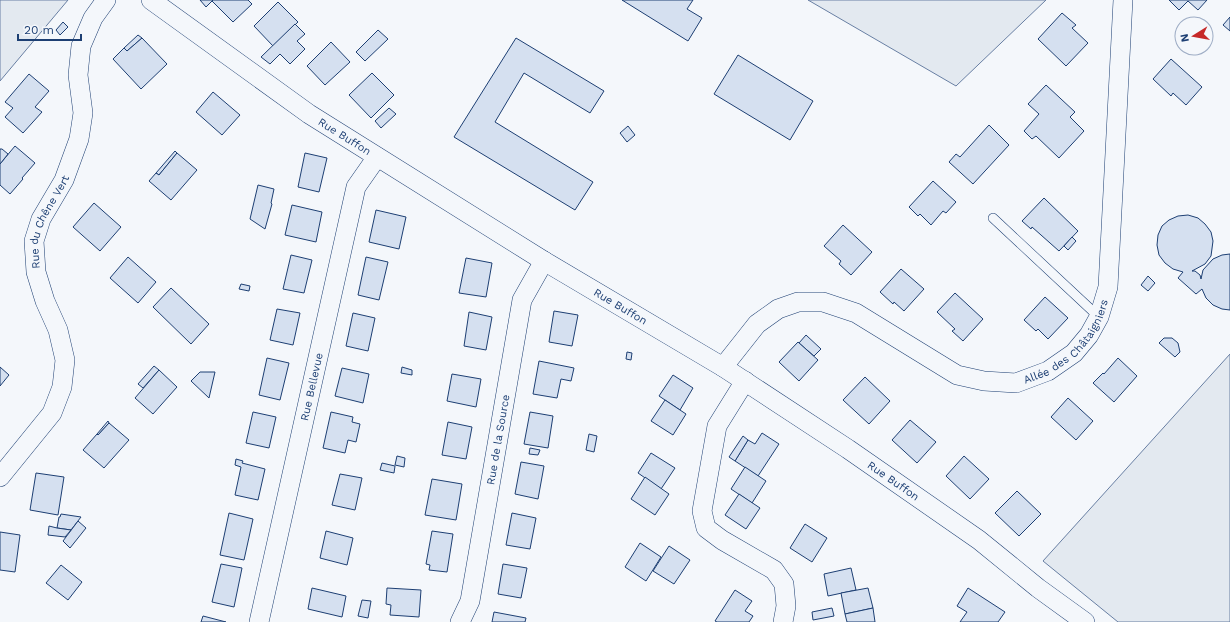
<svg xmlns="http://www.w3.org/2000/svg" width="1230" height="622" font-family="'Work Sans',sans-serif">
<rect width="100%" height="100%" fill="#f4f7fb"/>
<!-- green -->
<g fill="#e3e9f0" stroke="#687fa3">
<polygon points="0,0 68,0 0,81"/>
<polygon points="808,0 1046,0 956,86"/>
<polygon points="1230,354 1230,622 1118,622 1043,561"/>
</g>
<!-- building -->
<g fill="#d5e0f0" stroke="#1d3f73">
<polygon points="200,0 213,0 206,7"/>
<polygon points="213,0 248,0 252,4 233,22 212,1"/>
<polygon points="622,0 693,0 687,9 702,18 688,41"/>
<polygon points="1169,0 1207,0 1198,10 1188,1 1179,10"/>
<polygon points="278,2 298,22 273,46 254,26"/>
<polygon points="1062,13 1076,25 1072,28 1088,43 1066,66 1038,39"/>
<polygon points="1230,17 1230,31 1223,25"/>
<polygon points="63,22 68,27 60,35 56,30"/>
<polygon points="295,24 305,34 297,41 305,49 290,64 280,54 270,64 261,57"/>
<polygon points="378,30 388,39 365,61 356,52"/>
<polygon points="138,35 142,38 127,51 124,48"/>
<polygon points="142,38 167,64 141,89 113,59 124,48 127,51"/>
<polygon points="516,38 604,91 590,113 524,73 495,122 593,182 575,210 454,137"/>
<polygon points="331,42 350,62 325,85 307,66"/>
<polygon points="738,55 813,101 790,140 714,94"/>
<polygon points="1171,59 1202,87 1186,105 1173,93 1171,96 1153,79"/>
<polygon points="372,73 394,95 371,118 349,95"/>
<polygon points="29,74 49,91 35,107 42,112 23,133 5,117 13,108 5,102"/>
<polygon points="1046,85 1075,112 1070,117 1084,131 1059,158 1036,136 1032,139 1024,131 1039,114 1028,104"/>
<polygon points="213,92 240,115 222,135 196,112"/>
<polygon points="389,108 396,114 381,128 375,121"/>
<polygon points="989,125 1009,145 973,184 949,162 956,154 960,157"/>
<polygon points="628,126 635,135 627,142 620,133"/>
<polygon points="15,146 35,163 22,178 23,179 10,194 0,185 0,164"/>
<polygon points="0,149 2,149 8,154 0,164"/>
<polygon points="175,151 177,153 159,175 156,173"/>
<polygon points="177,153 197,170 171,200 149,181 156,173 159,175"/>
<polygon points="305,153 327,158 319,192 298,187"/>
<polygon points="933,181 956,202 946,213 943,211 931,225 920,214 918,216 909,207"/>
<polygon points="258,185 274,189 271,203 272,204 265,229 250,219"/>
<polygon points="1044,198 1078,231 1059,251 1032,227 1031,229 1022,221"/>
<polygon points="94,203 121,227 100,251 73,227"/>
<polygon points="292,205 322,212 316,242 285,235"/>
<polygon points="376,210 406,217 399,249 369,242"/>
<polygon points="1188,215 1198,218 1205,224 1211,232 1213,241 1211,256 1205,264 1192,271 1195,271 1200,275 1201,279 1203,270 1213,259 1222,255 1230,254 1230,310 1222,309 1213,305 1206,298 1202,289 1196,294 1178,278 1183,272 1173,269 1165,263 1159,255 1157,245 1158,235 1162,226 1169,220 1178,216"/>
<polygon points="843,225 872,252 851,275 839,264 841,261 824,246"/>
<polygon points="1072,237 1076,241 1068,250 1064,246"/>
<polygon points="291,255 312,260 304,293 283,289"/>
<polygon points="128,257 156,282 138,303 110,278"/>
<polygon points="366,257 388,262 379,300 358,295"/>
<polygon points="466,258 492,263 486,297 459,293"/>
<polygon points="901,269 924,289 904,311 894,302 893,304 880,292"/>
<polygon points="1148,276 1155,283 1148,291 1141,285"/>
<polygon points="241,284 250,286 249,291 239,289"/>
<polygon points="171,288 209,324 191,344 153,307"/>
<polygon points="955,293 983,319 963,341 952,331 955,329 937,312"/>
<polygon points="1045,297 1068,318 1048,339 1038,329 1036,331 1024,320"/>
<polygon points="277,309 300,313 293,345 270,340"/>
<polygon points="554,311 578,315 572,346 549,342"/>
<polygon points="469,312 492,317 486,350 464,346"/>
<polygon points="353,313 375,318 368,351 346,346"/>
<polygon points="806,335 821,349 814,356 799,343"/>
<polygon points="1164,338 1172,338 1178,343 1180,352 1175,357 1159,343"/>
<polygon points="798,342 818,360 799,381 779,362"/>
<polygon points="627,352 632,353 631,360 626,359"/>
<polygon points="267,358 289,363 280,400 259,395"/>
<polygon points="1118,358 1137,376 1114,402 1093,383 1103,373 1104,374"/>
<polygon points="539,361 574,368 571,381 561,379 557,398 533,394"/>
<polygon points="154,366 159,370 143,388 138,384"/>
<polygon points="0,367 9,375 0,386"/>
<polygon points="402,367 412,370 412,375 401,373"/>
<polygon points="342,368 369,374 363,403 335,396"/>
<polygon points="159,370 177,387 153,414 135,398"/>
<polygon points="200,372 215,372 209,398 191,381"/>
<polygon points="452,374 481,379 476,407 447,401"/>
<polygon points="673,375 693,388 680,410 659,396"/>
<polygon points="865,377 890,401 869,424 843,400"/>
<polygon points="1068,398 1093,421 1076,440 1051,417"/>
<polygon points="665,400 686,414 673,435 651,421"/>
<polygon points="253,412 276,417 269,448 246,443"/>
<polygon points="331,412 353,417 352,422 360,424 356,442 348,440 345,453 323,448"/>
<polygon points="530,412 553,416 548,448 524,444"/>
<polygon points="910,420 936,442 917,463 892,440"/>
<polygon points="108,421 109,423 98,435 97,434"/>
<polygon points="448,422 472,427 466,459 442,455"/>
<polygon points="109,423 129,440 104,468 83,450 97,434 98,435"/>
<polygon points="762,433 779,444 758,476 735,461 748,440 755,444"/>
<polygon points="589,434 597,436 594,452 586,450"/>
<polygon points="743,436 748,440 735,461 729,457"/>
<polygon points="530,448 540,450 538,455 529,454"/>
<polygon points="651,453 675,468 661,489 638,473"/>
<polygon points="397,456 405,458 404,467 395,465"/>
<polygon points="964,456 989,479 970,499 946,476"/>
<polygon points="236,459 243,461 242,463 265,469 258,500 235,495 241,467 235,465"/>
<polygon points="521,462 544,466 538,499 515,494"/>
<polygon points="382,463 395,466 394,473 380,470"/>
<polygon points="745,467 766,481 752,503 731,489"/>
<polygon points="36,473 64,477 58,515 30,510"/>
<polygon points="340,474 362,478 355,510 332,505"/>
<polygon points="645,477 669,494 655,515 631,499"/>
<polygon points="432,479 462,484 456,520 425,515"/>
<polygon points="1017,491 1041,514 1019,536 995,513"/>
<polygon points="739,494 760,508 746,529 725,515"/>
<polygon points="229,513 253,519 244,560 220,555"/>
<polygon points="512,513 536,518 530,549 506,545"/>
<polygon points="61,514 81,517 71,530 57,528 59,517 60,517"/>
<polygon points="78,521 86,528 70,548 63,541"/>
<polygon points="805,524 827,538 812,562 790,548"/>
<polygon points="49,526 57,528 71,530 65,537 48,535"/>
<polygon points="326,531 353,538 347,565 320,558"/>
<polygon points="432,531 453,534 447,572 429,570 430,565 426,564"/>
<polygon points="0,532 20,535 15,572 0,570"/>
<polygon points="640,543 661,557 646,581 625,567"/>
<polygon points="669,546 690,560 674,584 653,571"/>
<polygon points="221,564 242,568 234,607 212,602"/>
<polygon points="503,564 527,568 521,598 498,594"/>
<polygon points="61,565 82,582 68,600 46,583"/>
<polygon points="851,568 856,590 828,596 824,574"/>
<polygon points="312,588 346,596 342,617 308,609"/>
<polygon points="387,588 421,590 419,617 390,615 391,605 386,604"/>
<polygon points="868,588 873,608 845,614 841,593"/>
<polygon points="968,588 1005,612 998,622 960,622 967,612 957,606"/>
<polygon points="735,590 752,601 745,611 753,616 749,622 717,622 715,621"/>
<polygon points="362,600 371,601 368,618 358,616"/>
<polygon points="832,608 834,616 813,620 812,612"/>
<polygon points="873,608 875,622 847,622 845,614"/>
<polygon points="494,612 526,618 525,622 492,622"/>
<polygon points="203,616 226,622 201,622"/>
</g>
<g fill="none" stroke-linecap="round" stroke-linejoin="round">
<!-- lane casing -->
<g stroke="#1d3f73" stroke-width="10">
<polyline id="lane" points="993,218 1099,317"/>
</g>
<!-- street casing -->
<g stroke="#1d3f73" stroke-width="20">
<g id="street">
<path id="s1" d="M151 0 309 114 544 261 723 367 848 449 979 540 1038 588 1085 622"/>
<path id="s2" d="M723 367 757 324 778 309 798 302H823L856 313 957 375 984 381 1016 383 1048 371 1074 353 1089 335 1099 317 1108 287 1123 0"/>
<polyline points="745,381 717,426 702,511 706,528 722,540 774,570 784,584 786,606 783,622"/>
<path id="s3" d="M0 477 52 413 62 387 65 360 58 330 45 301 36 272 34 241 41 219 64 180 79 139 83 113 78 75 81 46 93 18 106 0"/>
<path id="s4" d="M259 622 356 187 377 157"/>
<path id="s5" d="M460 622 470 601 522 300 544 261"/>
</g>
</g>
<!-- lane -->
<use href="#lane" stroke="#f4f7fb" stroke-width="9"/>
<!-- street -->
<use href="#street" stroke="#f4f7fb" stroke-width="19"/>
</g>
<g text-anchor="middle" dominant-baseline="central" stroke-width="3" stroke-linejoin="round" paint-order="stroke">
<!-- street labels -->
<g font-size="11" fill="#1d3f73" stroke="#f4f7fb">
<text stroke="none"><textPath href="#s1" startOffset="237">Rue Buffon</textPath></text>
<text stroke="none"><textPath href="#s3" startOffset="284">Rue du Chêne Vert</textPath></text>
<text stroke="none"><textPath href="#s1" startOffset="561">Rue Buffon</textPath></text>
<text stroke="none"><textPath href="#s2" startOffset="408">Allée des Châtaigniers</textPath></text>
<text stroke="none"><textPath href="#s4" startOffset="241">Rue Bellevue</textPath></text>
<text stroke="none"><textPath href="#s5" startOffset="187">Rue de la Source</textPath></text>
<text stroke="none"><textPath href="#s1" startOffset="885">Rue Buffon</textPath></text>
</g>
</g>
<!-- north arrow -->
<g transform="translate(1194 36) rotate(259)"><circle r="19" fill="#f4f7fb" stroke="#9eadc5"/>
<path d="M0-3L7 15L0 10L-7 15Z" fill="#c62828"/>
<text y="-6" font-size="11" font-weight="bold" text-anchor="middle" fill="#1d3f73">N</text>
</g>
<!-- scale -->
<path d="M18 34v6h63v-6" fill="none" stroke="#1d3f73" stroke-width="2"/>
<text x="24" y="34" font-size="12" fill="#1d3f73" stroke="#f4f7fb" stroke-width="3" paint-order="stroke">20 m</text>
</svg>
